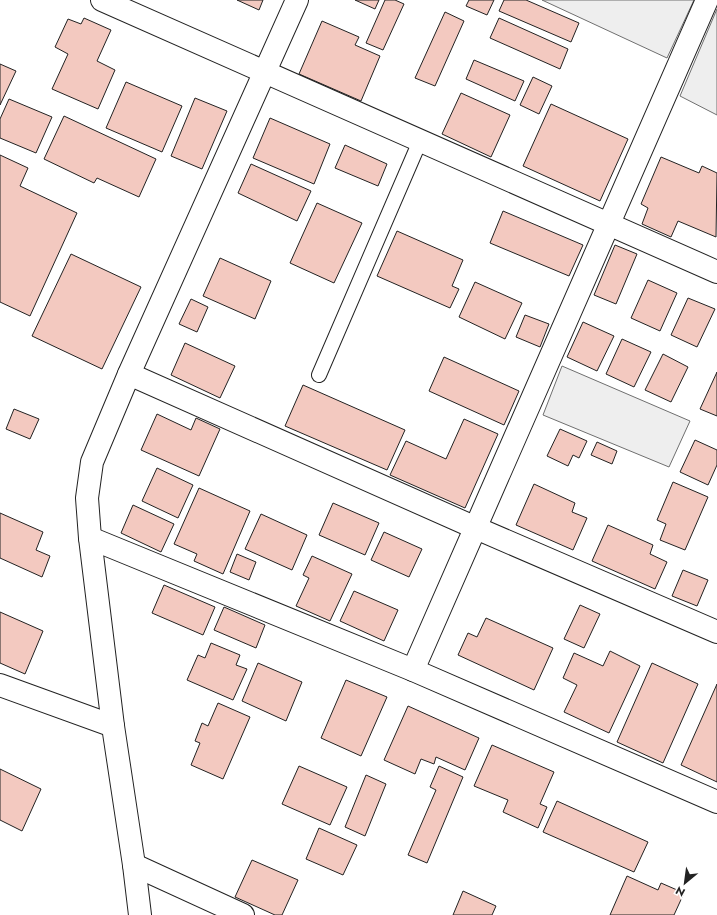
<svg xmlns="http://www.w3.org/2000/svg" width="717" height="915" font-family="Jost,sans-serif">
<rect width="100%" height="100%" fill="#fff"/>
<!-- green -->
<g fill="#eee" stroke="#6f6f6f">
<polygon points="542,0 694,0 667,58"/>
<polygon points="717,9 717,115 680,96"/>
<polygon points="562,366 690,421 669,467 543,415"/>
</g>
<!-- building -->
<g fill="#f3c9c0" stroke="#222">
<polygon points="237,0 263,0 259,10"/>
<polygon points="355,0 379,0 375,9"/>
<polygon points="385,0 395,0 404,4 383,50 366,43"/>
<polygon points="469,0 494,0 487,15 466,6"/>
<polygon points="504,0 526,0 579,23 571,42 499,11"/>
<polygon points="445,12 464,21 435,86 415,78"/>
<polygon points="84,18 111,30 97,61 115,70 98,109 52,89 68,54 55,47 68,19 81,24"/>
<polygon points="499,18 568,49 560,69 490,38"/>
<polygon points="322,21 359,37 355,45 380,56 361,101 299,74"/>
<polygon points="474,60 524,81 515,101 466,79"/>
<polygon points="0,64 16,71 0,105"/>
<polygon points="533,77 552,86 539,114 520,105"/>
<polygon points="126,82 182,106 162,152 106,128"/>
<polygon points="461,93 510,115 491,157 442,134"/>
<polygon points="195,98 227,111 202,169 171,156"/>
<polygon points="9,99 52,117 36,153 0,138 0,119"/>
<polygon points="551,104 628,139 600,201 523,166"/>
<polygon points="64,116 156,159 139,197 97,178 94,183 44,159"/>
<polygon points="270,118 330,144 314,184 253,158"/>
<polygon points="345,145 387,164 378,186 335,168"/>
<polygon points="0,155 28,168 20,186 77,213 30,316 0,302"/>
<polygon points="661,157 699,173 702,166 717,173 716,237 678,221 671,237 642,224 648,208 641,204"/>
<polygon points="251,164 311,191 297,221 238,193"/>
<polygon points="317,203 362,223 334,283 290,263"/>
<polygon points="503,211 583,245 569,276 490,243"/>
<polygon points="397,231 463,260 452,286 459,289 450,308 377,276"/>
<polygon points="615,245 637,254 616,304 594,295"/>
<polygon points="71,254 141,287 102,369 32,336"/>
<polygon points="220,258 271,281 255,319 203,296"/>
<polygon points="648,280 677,293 660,331 631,318"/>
<polygon points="475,282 522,303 505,339 459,317"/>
<polygon points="688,298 715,309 697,347 671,335"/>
<polygon points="191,299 208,307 197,332 179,324"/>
<polygon points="525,315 549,324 540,347 516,337"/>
<polygon points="583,322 614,336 597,371 567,357"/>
<polygon points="622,339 651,352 634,387 606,374"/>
<polygon points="185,343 235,366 220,398 171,375"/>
<polygon points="663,354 688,367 671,402 645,390"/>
<polygon points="444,357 519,391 504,425 429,391"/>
<polygon points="717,372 717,416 700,409"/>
<polygon points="303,385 405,430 387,470 285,426"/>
<polygon points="14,409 39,419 30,439 6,429"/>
<polygon points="157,414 191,430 196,418 220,429 199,476 141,450"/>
<polygon points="464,419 498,434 465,508 390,475 406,441 446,459"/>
<polygon points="560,429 587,441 579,458 573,455 568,466 547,456"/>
<polygon points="695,440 717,450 717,465 708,485 680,472"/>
<polygon points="597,442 617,451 612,464 591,455"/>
<polygon points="157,468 193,485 178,518 142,501"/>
<polygon points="673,482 708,497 685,550 660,540 666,524 657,520"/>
<polygon points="534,484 575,503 572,512 587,518 573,550 516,525"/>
<polygon points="199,488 250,511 223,574 194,561 197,554 174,544"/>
<polygon points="333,503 379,523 365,555 319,535"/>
<polygon points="133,505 174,524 161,552 121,533"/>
<polygon points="0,513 43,532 36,550 50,556 42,577 0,558"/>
<polygon points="261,514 307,535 292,570 245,549"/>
<polygon points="608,525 653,545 650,554 667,562 655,589 592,561"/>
<polygon points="384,532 422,549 409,577 371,560"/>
<polygon points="237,554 256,562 249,580 230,572"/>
<polygon points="312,556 352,574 330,621 296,606 309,578 303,575"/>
<polygon points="683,570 708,580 697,606 672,596"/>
<polygon points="164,585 215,607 203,635 152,613"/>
<polygon points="354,591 398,610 384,641 340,621"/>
<polygon points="580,605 600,614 584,648 564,639"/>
<polygon points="224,607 265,625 256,648 214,630"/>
<polygon points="0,612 43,631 25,674 0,663"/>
<polygon points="486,618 553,648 534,690 458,655 468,633 477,637"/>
<polygon points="211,643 240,655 236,665 247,669 233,700 187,680 198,655 205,658"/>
<polygon points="610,651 640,666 609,733 564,712 577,685 563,678 574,653 603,666"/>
<polygon points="258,663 302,682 286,721 242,701"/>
<polygon points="652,663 698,684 663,763 617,742"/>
<polygon points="346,680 387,697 361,756 321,738"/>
<polygon points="717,684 717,782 681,765"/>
<polygon points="218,703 250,717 223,779 191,765 200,743 195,741 202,723 208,726"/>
<polygon points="408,706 479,738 465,770 436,757 434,764 421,759 415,774 384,760"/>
<polygon points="492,745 554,772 540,804 547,807 538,828 503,812 508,800 474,786"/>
<polygon points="299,766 347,787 330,825 282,804"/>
<polygon points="439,766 463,777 427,863 408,855 436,790 430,787"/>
<polygon points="0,769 41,789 22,831 0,820"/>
<polygon points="366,775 386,784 365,836 345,827"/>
<polygon points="557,801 648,842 634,872 543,832"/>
<polygon points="319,828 357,845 343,875 306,859"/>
<polygon points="252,860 298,880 282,915 275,915 235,897"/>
<polygon points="627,876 658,890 661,883 684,893 674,915 610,915"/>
<polygon points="463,891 496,906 492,915 453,915"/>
</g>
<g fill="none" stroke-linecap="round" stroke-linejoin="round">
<!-- service casing -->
<g stroke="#222" stroke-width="16">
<polyline id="service" points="319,375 420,141"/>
</g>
<!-- minor casing -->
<g stroke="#222" stroke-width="24">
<g id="minor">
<polyline points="102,0 717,272"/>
<polyline points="129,374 476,528 717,632"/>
<polyline points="90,538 413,670 717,802"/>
<polyline points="413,670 707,0"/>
<polyline points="0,685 113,726"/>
<polyline points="134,865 243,915"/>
</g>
</g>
<!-- tertiary casing -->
<g stroke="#222" stroke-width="24">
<polyline id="tertiary" points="140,915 134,865 113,726 90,538 87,498 92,462 129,374 297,0"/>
</g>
<!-- service -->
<use href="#service" stroke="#fff" stroke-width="14"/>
<!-- minor -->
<use href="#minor" stroke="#fff" stroke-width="22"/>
<!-- tertiary -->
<use href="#tertiary" stroke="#fff" stroke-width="22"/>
</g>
<!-- north arrow -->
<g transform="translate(685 883) rotate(209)" stroke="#ffffff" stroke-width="3" paint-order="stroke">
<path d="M0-3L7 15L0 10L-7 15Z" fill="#222222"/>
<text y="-6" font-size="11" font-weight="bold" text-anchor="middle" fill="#222222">N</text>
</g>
</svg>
